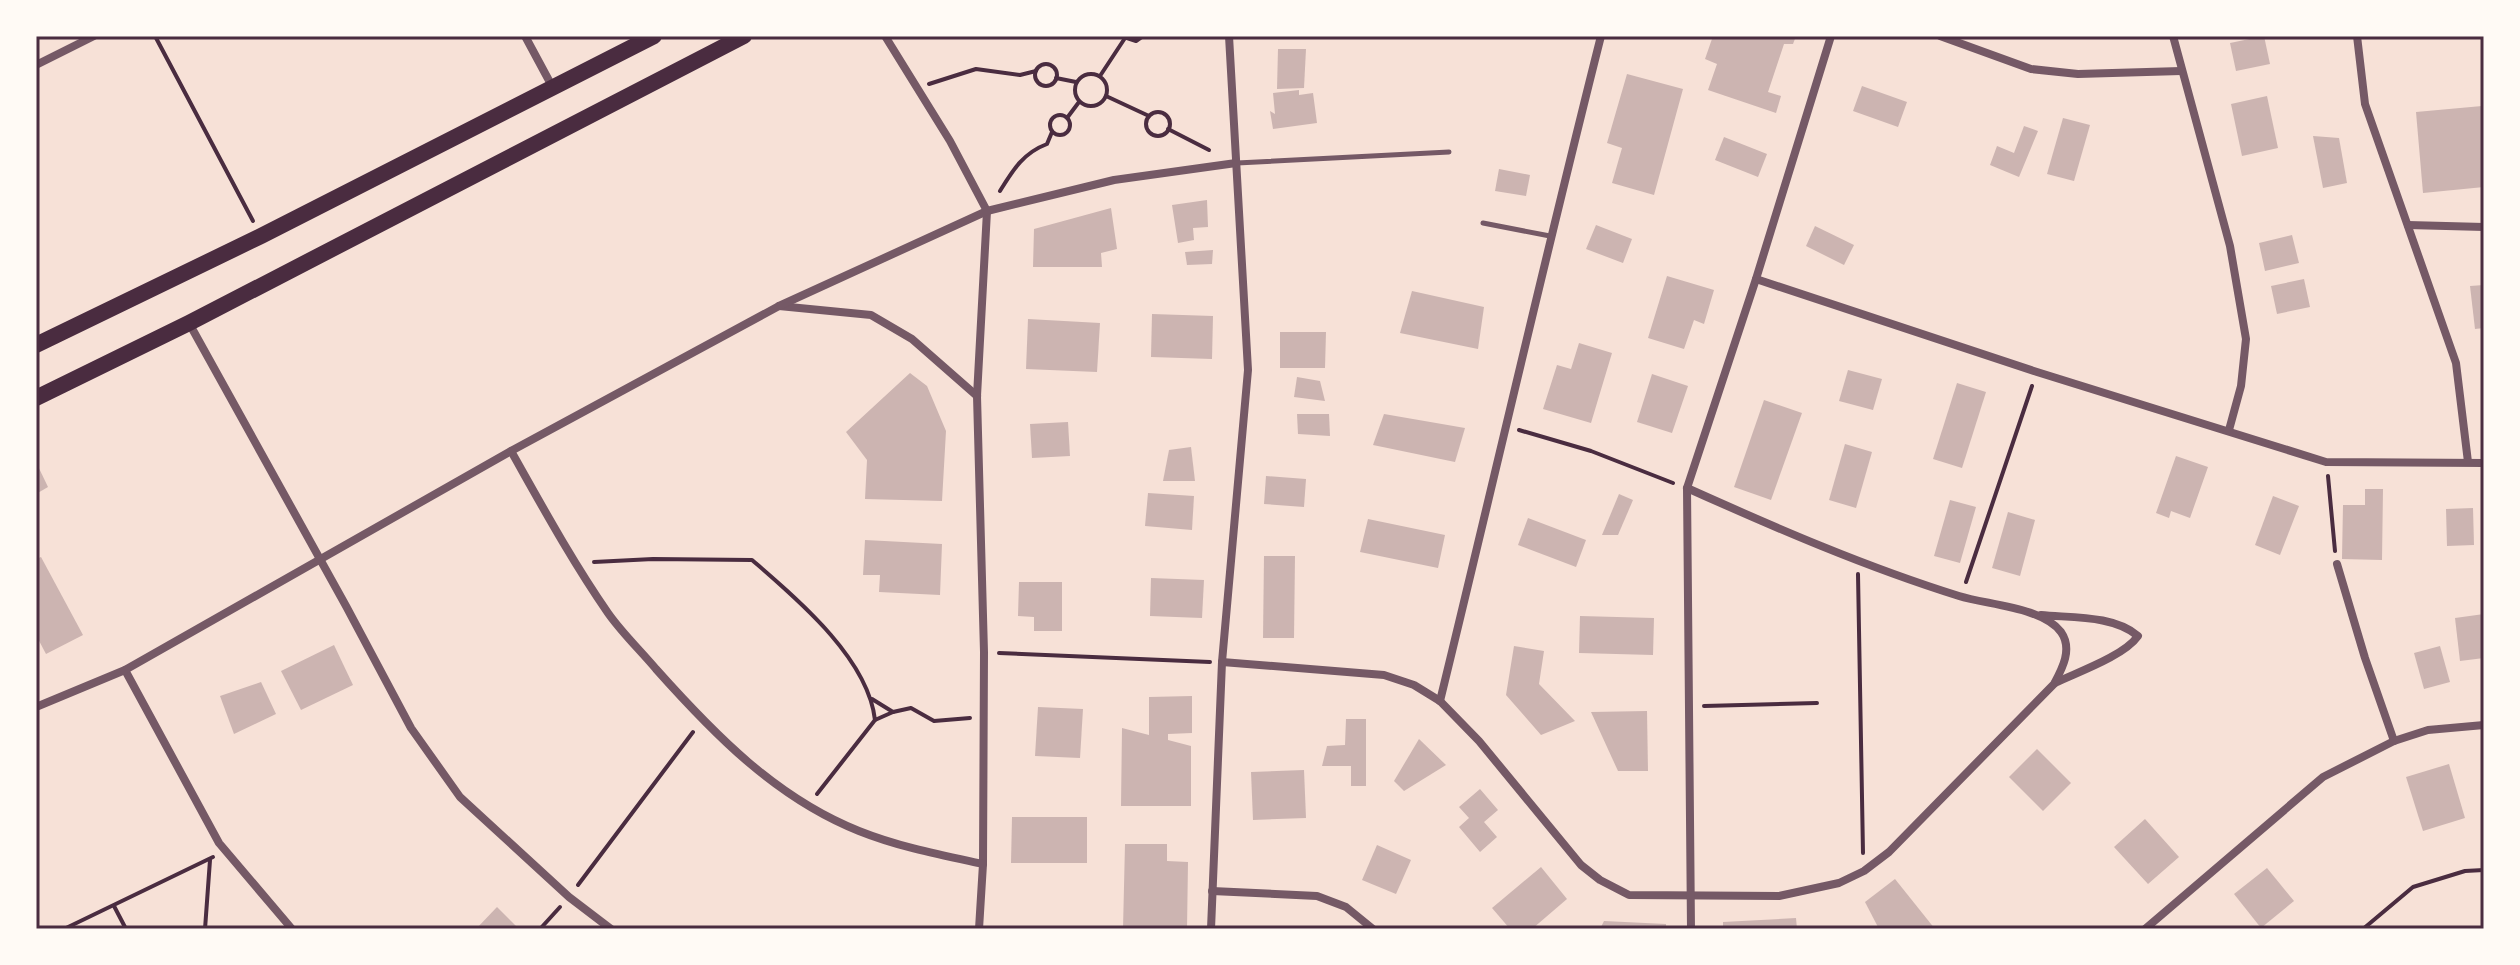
<svg xmlns="http://www.w3.org/2000/svg" width="2520" height="965" font-family="'Fira Sans Condensed',sans-serif">
<rect width="100%" height="100%" fill="#f7e1d7"/>
<!-- building -->
<g fill="#ccb4b1">
<polygon points="1713,36 1796,36 1793,44 1784,44 1768,92 1781,96 1776,113 1708,90 1717,64 1705,59"/>
<polygon points="2264,36 2270,64 2236,71 2230,43"/>
<polygon points="1278,49 1306,49 1304,88 1277,89"/>
<polygon points="1627,74 1683,89 1654,195 1612,183 1622,148 1607,143"/>
<polygon points="1862,86 1907,102 1898,127 1853,111"/>
<polygon points="1299,90 1299,95 1313,93 1317,123 1273,129 1270,111 1275,114 1273,93"/>
<polygon points="2267,96 2278,148 2242,156 2231,104"/>
<polygon points="2482,106 2484,187 2423,193 2416,112"/>
<polygon points="2063,118 2090,125 2074,181 2047,174"/>
<polygon points="2024,126 2038,131 2019,177 1990,165 1997,146 2014,153"/>
<polygon points="2313,136 2339,138 2347,183 2323,188"/>
<polygon points="1724,137 1767,154 1758,177 1715,160"/>
<polygon points="1499,169 1530,175 1526,196 1495,191"/>
<polygon points="1207,200 1208,227 1193,228 1194,240 1178,243 1172,205"/>
<polygon points="1111,208 1117,249 1101,253 1102,267 1033,267 1034,229"/>
<polygon points="1596,225 1632,239 1623,263 1586,249"/>
<polygon points="1815,226 1854,245 1844,265 1806,246"/>
<polygon points="2292,235 2299,263 2265,271 2259,243"/>
<polygon points="1213,250 1212,264 1187,265 1185,252"/>
<polygon points="1667,276 1714,290 1704,324 1694,320 1684,349 1648,338"/>
<polygon points="2304,279 2310,307 2277,314 2271,286"/>
<polygon points="2484,285 2484,328 2475,329 2470,286"/>
<polygon points="1412,291 1484,307 1478,349 1400,333"/>
<polygon points="1152,314 1213,316 1212,359 1151,357"/>
<polygon points="1028,319 1100,323 1097,372 1026,369"/>
<polygon points="1280,332 1326,332 1325,368 1280,368"/>
<polygon points="1579,343 1612,353 1591,423 1543,409 1557,365 1571,369"/>
<polygon points="1848,370 1882,379 1873,410 1839,401"/>
<polygon points="910,373 927,386 946,431 942,501 865,499 867,460 846,432"/>
<polygon points="1652,374 1688,386 1672,433 1637,422"/>
<polygon points="1297,377 1320,381 1325,401 1294,397"/>
<polygon points="1957,383 1986,392 1962,468 1933,459"/>
<polygon points="1764,400 1802,413 1771,500 1734,487"/>
<polygon points="1297,414 1329,414 1330,436 1298,434"/>
<polygon points="1384,414 1465,428 1455,462 1373,445"/>
<polygon points="1068,422 1070,456 1032,458 1030,424"/>
<polygon points="1845,444 1872,452 1856,508 1829,500"/>
<polygon points="1191,447 1195,481 1163,481 1169,450"/>
<polygon points="2176,456 2208,467 2190,518 2171,511 2169,518 2156,513"/>
<polygon points="36,462 48,487 36,494"/>
<polygon points="1266,476 1306,479 1304,507 1264,504"/>
<polygon points="2365,489 2383,489 2382,560 2342,559 2343,505 2365,505"/>
<polygon points="1148,493 1194,496 1192,530 1145,526"/>
<polygon points="1619,494 1633,500 1618,535 1602,535"/>
<polygon points="2273,496 2299,506 2280,555 2255,545"/>
<polygon points="1950,500 1976,507 1960,563 1934,556"/>
<polygon points="2473,508 2474,545 2447,546 2446,509"/>
<polygon points="2008,512 2035,520 2020,576 1992,568"/>
<polygon points="1528,518 1586,540 1576,567 1518,545"/>
<polygon points="1368,519 1445,535 1438,568 1360,552"/>
<polygon points="865,540 942,544 940,595 879,592 880,575 863,575"/>
<polygon points="1264,556 1295,556 1294,638 1263,638"/>
<polygon points="41,557 83,635 46,654 36,635 36,559"/>
<polygon points="1151,578 1204,580 1202,618 1150,616"/>
<polygon points="1019,582 1062,582 1062,631 1034,631 1034,617 1018,616"/>
<polygon points="2484,614 2484,658 2460,661 2455,618"/>
<polygon points="1580,616 1654,618 1653,655 1579,653"/>
<polygon points="334,645 353,685 301,710 281,671"/>
<polygon points="1514,646 1544,651 1539,684 1575,721 1541,735 1506,695"/>
<polygon points="2440,646 2450,682 2424,689 2414,653"/>
<polygon points="261,682 276,714 234,734 220,696"/>
<polygon points="1192,696 1192,733 1168,734 1168,740 1191,746 1191,806 1121,806 1122,728 1149,735 1149,697"/>
<polygon points="1038,707 1083,709 1080,758 1035,756"/>
<polygon points="1647,711 1648,771 1618,771 1591,712"/>
<polygon points="1346,719 1366,719 1366,786 1351,786 1351,766 1322,766 1327,746 1345,745"/>
<polygon points="1419,739 1446,765 1404,791 1394,781"/>
<polygon points="2037,749 2071,783 2043,811 2009,777"/>
<polygon points="2449,764 2465,818 2423,831 2406,777"/>
<polygon points="1304,770 1306,818 1253,820 1251,772"/>
<polygon points="1480,789 1498,810 1484,822 1497,837 1480,852 1459,827 1469,818 1459,807"/>
<polygon points="1012,817 1087,817 1087,863 1011,863"/>
<polygon points="2145,819 2179,857 2148,884 2114,847"/>
<polygon points="1125,844 1167,844 1167,861 1188,862 1187,929 1123,929"/>
<polygon points="1377,845 1411,860 1396,894 1362,880"/>
<polygon points="1541,867 1567,899 1532,929 1510,929 1492,908"/>
<polygon points="2267,868 2294,901 2261,928 2234,894"/>
<polygon points="1895,879 1935,929 1879,929 1865,902"/>
<polygon points="497,907 519,929 476,929"/>
<polygon points="1796,918 1797,929 1723,929 1723,922"/>
<polygon points="1604,921 1666,924 1666,929 1600,929"/>
</g>
<g fill="none" stroke-linecap="round" stroke-linejoin="round">
<!-- path -->
<g stroke="#4a2c40" stroke-width="4">
<polyline points="155,36 253,221"/>
<polyline points="1124,37 1136,41 1143,36"/>
<circle cx="1046" cy="75" r="11"/>
<circle cx="1091" cy="90" r="16"/>
<polyline points="1100,76 1125,38"/>
<polyline points="1056,78 1076,82"/>
<polyline points="929,84 976,69 1020,75 1036,71"/>
<polyline points="1106,96 1149,116"/>
<circle cx="1158" cy="124" r="12"/>
<circle cx="1060" cy="125" r="10"/>
<polyline points="1067,118 1079,102"/>
<polyline points="1168,129 1209,150"/>
<path d="M1000 191C1013 170 1023 153 1047 144L1052 132"/>
<polyline points="1519,430 1591,451 1673,483"/>
<polyline points="2328,476 2335,551"/>
<path d="M594 562 653 559 752 560C797 599 868 658 875 720L893 712 872 699"/>
<polyline points="1858,574 1863,853"/>
<polyline points="1966,582 2032,386"/>
<polyline points="999,653 1210,662"/>
<polyline points="1704,706 1817,703"/>
<polyline points="893,712 911,708 934,721 970,718"/>
<polyline points="817,794 875,720"/>
<polyline points="578,885 693,732"/>
<polyline points="114,906 126,929"/>
<polyline points="64,929 213,857"/>
<polyline points="205,929 210,860"/>
<polyline points="540,929 560,907"/>
<polyline points="2363,929 2413,887 2465,871 2484,870"/>
</g>
<!-- service -->
<g stroke="#755966" stroke-width="5">
<polyline points="1237,163 1449,152"/>
<polyline points="1483,223 1550,236"/>
</g>
<!-- minor -->
<g stroke="#755966" stroke-width="8">
<polyline points="525,36 553,88"/>
<polyline points="885,36 950,141 987,211 977,396 984,652 983,864 979,929"/>
<polyline points="1940,36 2031,69 2078,74 2181,71"/>
<polyline points="2173,36 2230,246 2246,339 2241,386 2229,430"/>
<polyline points="2357,36 2365,104 2456,363 2468,462"/>
<polyline points="36,65 94,36"/>
<polyline points="2408,225 2484,227"/>
<polyline points="1756,279 2037,372 2326,462 2484,463"/>
<polyline points="779,306 871,315 912,339 977,396"/>
<polyline points="189,323 346,606 411,728 460,797 569,897 611,929"/>
<path d="M511 451C542 506 572 561 608 613 622 633 640 650 656 669 714 734 776 798 859 831 899 847 941 855 983 864"/>
<polyline points="2337,564 2365,658 2394,741"/>
<path d="M2041 615C2071 618 2114 615 2138 636 2124 656 2078 672 2055 683"/>
<path d="M1222 662 1384 675 1414 685 1440 701 1479 741 1581 865 1600 880 1629 895 1779 896 1839 883 1864 871 1889 852 2054 684C2062 669 2073 649 2061 632 2042 607 1988 605 1959 596 1866 567 1776 528 1687 488"/>
<polyline points="125,670 219,843 292,929"/>
<path d="M1440 701C1494 480 1545 257 1601 36"/>
<polyline points="36,707 125,670 511,451 779,306 987,211 1114,180 1236,163"/>
<polyline points="1212,891 1317,896 1346,907 1373,929"/>
<polyline points="1211,929 1222,662 1248,370 1229,36"/>
<polyline points="1691,929 1687,488 1756,279 1831,36"/>
<polyline points="2145,929 2323,777 2394,741 2428,730 2484,725"/>
</g>
<!-- secondary -->
<g stroke="#4a2c40" stroke-width="16">
<polyline points="36,345 261,236 654,36"/>
<polyline points="36,398 189,323 744,36"/>
</g>
</g>
<!-- border -->
<rect width="2520" height="965" fill="none" stroke="#fffaf5" stroke-width="76"/>
<rect x="38" y="38" width="2444" height="889" fill="none" stroke="#4a2c40" stroke-width="3"/>
</svg>
